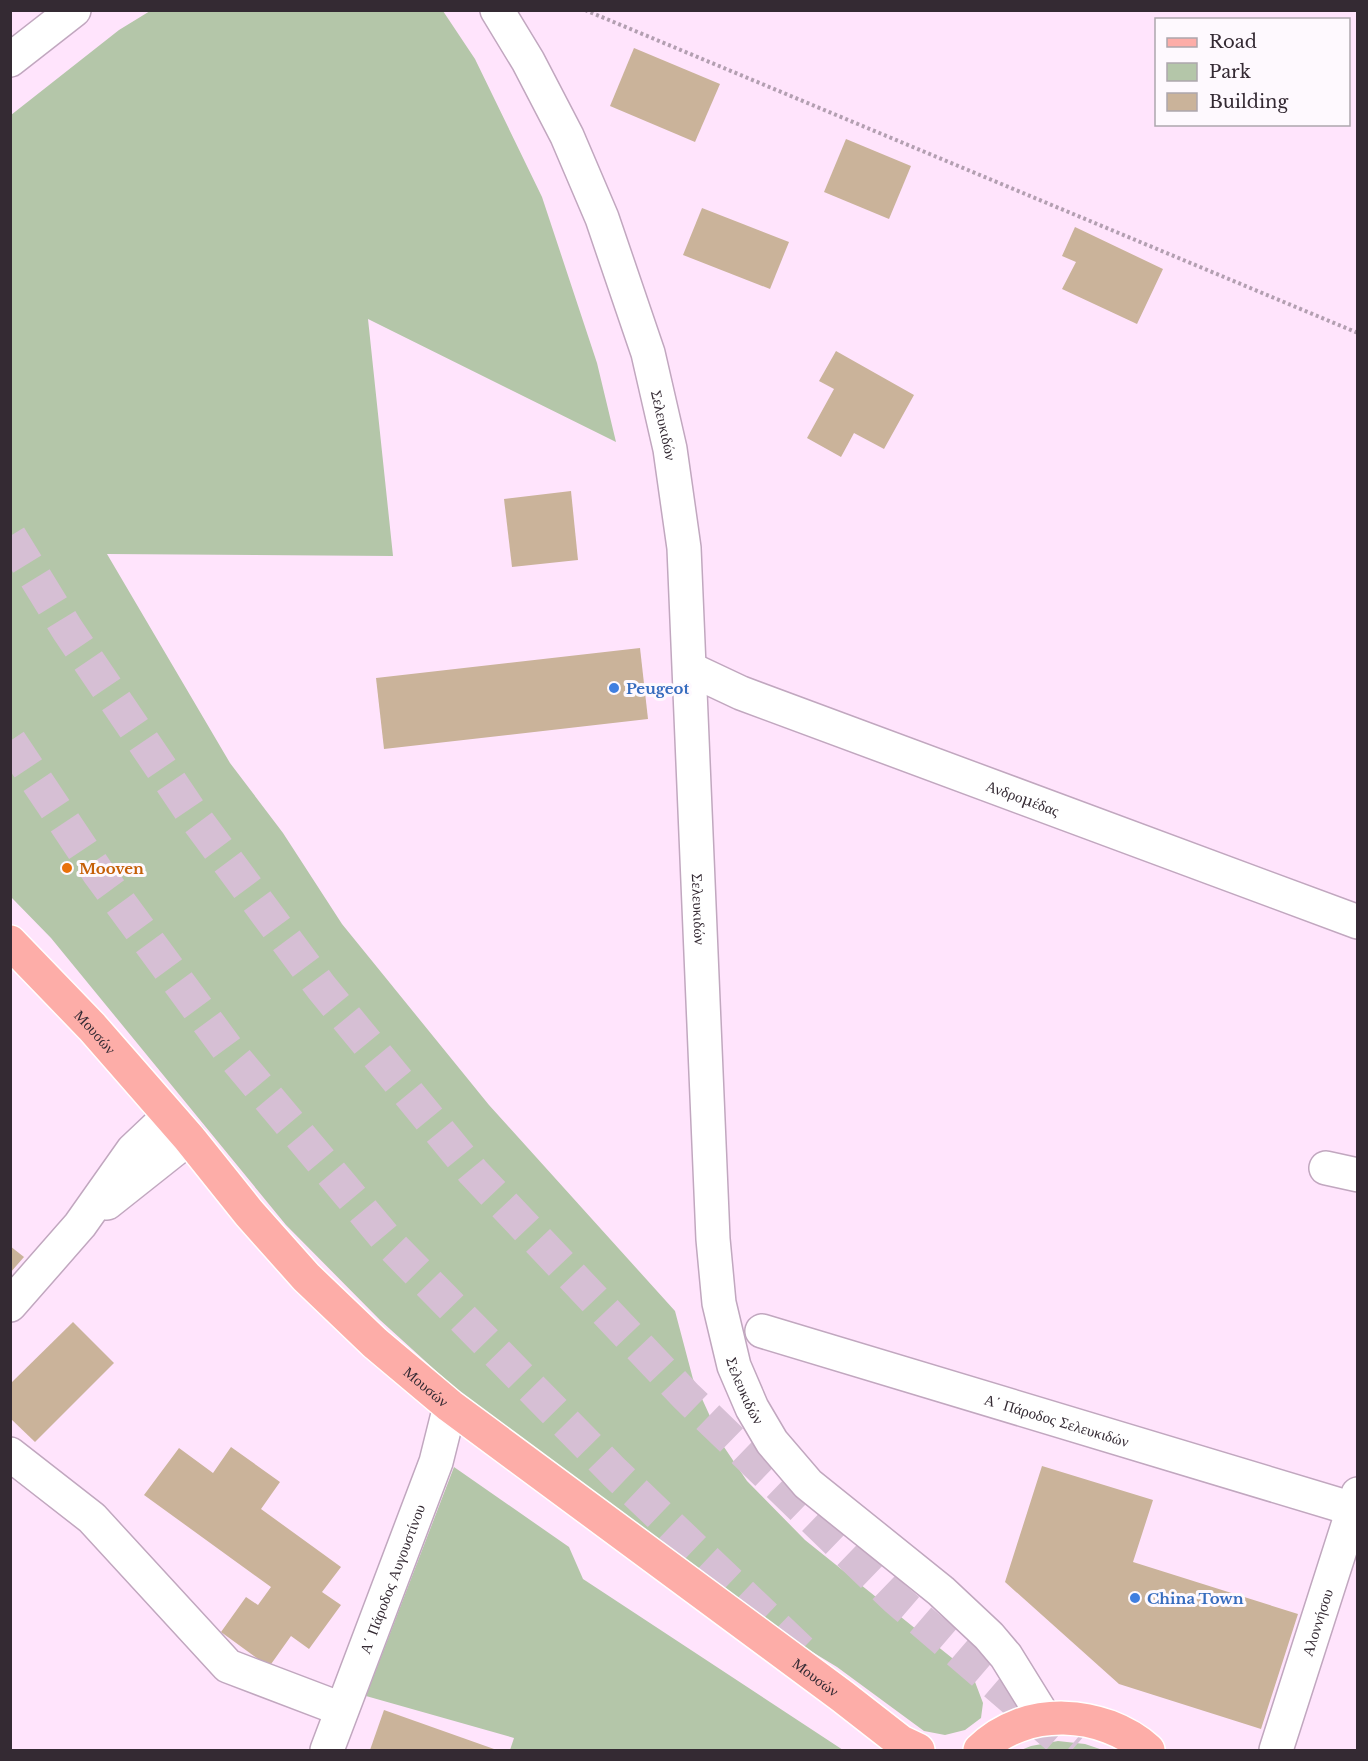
<svg xmlns="http://www.w3.org/2000/svg" width="1368" height="1761" font-family="'Libre Baskerville',serif">
<rect width="100%" height="100%" fill="#ffe4fc"/>
<!-- green -->
<g fill="#b4c6a9">
<polygon points="150,11 443,11 475,59 542,197 597,363 616,442 368,319 393,556 107,554 230,763 283,833 342,924 489,1105 675,1311 693,1379 724,1447 747,1481 805,1540 972,1674 983,1703 981,1718 965,1730 945,1735 924,1731 837,1667 727,1600 478,1409 380,1320 286,1225 51,938 11,897 11,115 119,30"/>
<polygon points="454,1467 569,1547 583,1579 843,1750 510,1750 514,1738 366,1696"/>
<polygon points="1058,1741 1085,1744 1103,1750 1021,1750 1031,1746"/>
</g>
<!-- building -->
<g fill="#cab39a">
<polygon points="634,48 720,84 695,142 610,106"/>
<polygon points="846,139 911,166 889,219 824,192"/>
<polygon points="702,208 789,242 770,289 683,255"/>
<polygon points="1075,227 1163,269 1137,324 1062,289 1076,262 1062,256"/>
<polygon points="836,351 914,395 884,449 854,433 841,457 807,438 834,389 819,381"/>
<polygon points="571,491 578,560 512,567 504,499"/>
<polygon points="640,648 648,719 384,749 376,678"/>
<polygon points="10,1246 24,1257 10,1273"/>
<polygon points="73,1322 114,1363 35,1442 10,1418 10,1384"/>
<polygon points="231,1447 280,1482 261,1509 341,1567 322,1592 341,1605 309,1649 291,1636 269,1667 221,1632 246,1597 258,1605 271,1587 144,1495 179,1448 213,1473"/>
<polygon points="1042,1466 1153,1500 1133,1562 1298,1614 1261,1729 1119,1684 1005,1582"/>
<polygon points="384,1710 494,1749 493,1750 370,1750"/>
</g>
<g fill="none" stroke-linecap="round" stroke-linejoin="round">
<!-- motorway-tunnel -->
<g stroke="#d6bfd4" stroke-width="33" stroke-dasharray="33 16" stroke-linecap="butt">
<polyline points="10,536 67,629 191,812 321,987 473,1172 686,1396 895,1598 1072,1750"/>
<polyline points="10,741 99,874 229,1051 394,1248 614,1472 809,1658"/>
</g>
<!-- minor casing -->
<g stroke="#c1a7bf" stroke-width="36">
<g id="minor">
<polyline points="1326,1168 1358,1175"/>
<polyline points="107,1203 189,1138"/>
<polyline points="10,1305 80,1225 133,1150 169,1116"/>
<path id="s1" d="M762 1331 1353 1509"/>
<polyline points="10,1454 92,1518 228,1666 341,1709"/>
<path id="s2" d="M327 1750 436 1462 450 1406"/>
<path id="s3" d="M1276 1750 1358 1494"/>
</g>
</g>
<!-- tertiary casing -->
<g stroke="#c1a7bf" stroke-width="36">
<g id="tertiary">
<path id="s4" d="M497 10 528 61 567 136 602 218 648 353 670 449 684 548 713 1239 719 1303 734 1366 752 1408 772 1442 808 1484 941 1591 989 1636 1006 1656 1045 1719"/>
<polyline points="10,60 74,10"/>
<path id="s5" d="M690 669 741 693 1358 922"/>
</g>
</g>
<!-- primary casing -->
<g stroke="#fff" stroke-width="36">
<g id="primary">
<path id="s6" d="M10 942 92 1027 189 1138 249 1213 306 1277 375 1343 450 1406 842 1696 901 1742 918 1750"/>
<path d="M980 1750C1025 1705 1103 1710 1148 1750"/>
</g>
</g>
<!-- path -->
<polyline stroke="#b39fb1" stroke-width="4" stroke-dasharray="3 3" stroke-linecap="butt" points="585,10 1358,333"/>
<!-- minor -->
<use href="#minor" stroke="#fff" stroke-width="33"/>
<!-- tertiary -->
<use href="#tertiary" stroke="#fff" stroke-width="33"/>
<!-- primary -->
<use href="#primary" stroke="#fdada8" stroke-width="33"/>
</g>
<!-- markers -->
<g fill="#3f7fe0" stroke="#fef9fe" stroke-width="2">
<circle cx="614" cy="688" r="6"/>
<circle cx="1135" cy="1598" r="6"/>
</g>
<circle fill="#e8710a" stroke="#fef9fe" stroke-width="2" cx="67" cy="868" r="6"/>
<g text-anchor="middle" dominant-baseline="central" stroke-width="6" stroke-linejoin="round" paint-order="stroke">
<!-- street labels -->
<g font-size="15" fill="#342a33" stroke="#fef9fe">
<text stroke="none"><textPath href="#s4" startOffset="450">Σελευκιδών</textPath></text>
<text stroke="none"><textPath href="#s5" startOffset="357">Ανδρομέδας</textPath></text>
<text stroke="none"><textPath href="#s4" startOffset="936">Σελευκιδών</textPath></text>
<text stroke="none"><textPath href="#s6" startOffset="124">Μουσών</textPath></text>
<text stroke="none"><textPath href="#s6" startOffset="610">Μουσών</textPath></text>
<text stroke="none"><textPath href="#s4" startOffset="1422">Σελευκιδών</textPath></text>
<text stroke="none"><textPath href="#s1" startOffset="308">Α΄ Πάροδος Σελευκιδών</textPath></text>
<text stroke="none"><textPath href="#s2" startOffset="183">Α΄ Πάροδος Αυγουστίνου</textPath></text>
<text stroke="none"><textPath href="#s3" startOffset="134">Αλοννήσου</textPath></text>
<text stroke="none"><textPath href="#s6" startOffset="1096">Μουσών</textPath></text>
</g>
<!-- shop labels -->
<g font-size="15" font-weight="bold" fill="#366cbe" stroke="#fef9fe" text-anchor="start">
<text x="626" y="688">Peugeot</text>
<text x="1147" y="1598">China Town</text>
</g>
<!-- food labels -->
<g font-size="15" font-weight="bold" fill="#c56008" stroke="#fef9fe" text-anchor="start">
<text x="79" y="868">Mooven</text>
</g>
</g>
<!-- border -->
<rect width="1368" height="1761" fill="none" stroke="#342a33" stroke-width="24"/>
<!-- legend -->
<rect x="1155" y="18" width="195" height="108" fill="#fef9fe" stroke="#ada6ad" stroke-width="1.5"/>
<rect x="1167" y="38" width="30" height="9" fill="#fdada8" stroke="#ada6ad" stroke-width="1.5"/>
<text x="1209" y="48" font-size="18" fill="#342a33">Road</text>
<rect x="1167" y="63" width="30" height="18" fill="#b4c6a9" stroke="#ada6ad" stroke-width="1.5"/>
<text x="1209" y="78" font-size="18" fill="#342a33">Park</text>
<rect x="1167" y="93" width="30" height="18" fill="#cab39a" stroke="#ada6ad" stroke-width="1.5"/>
<text x="1209" y="108" font-size="18" fill="#342a33">Building</text>
</svg>
